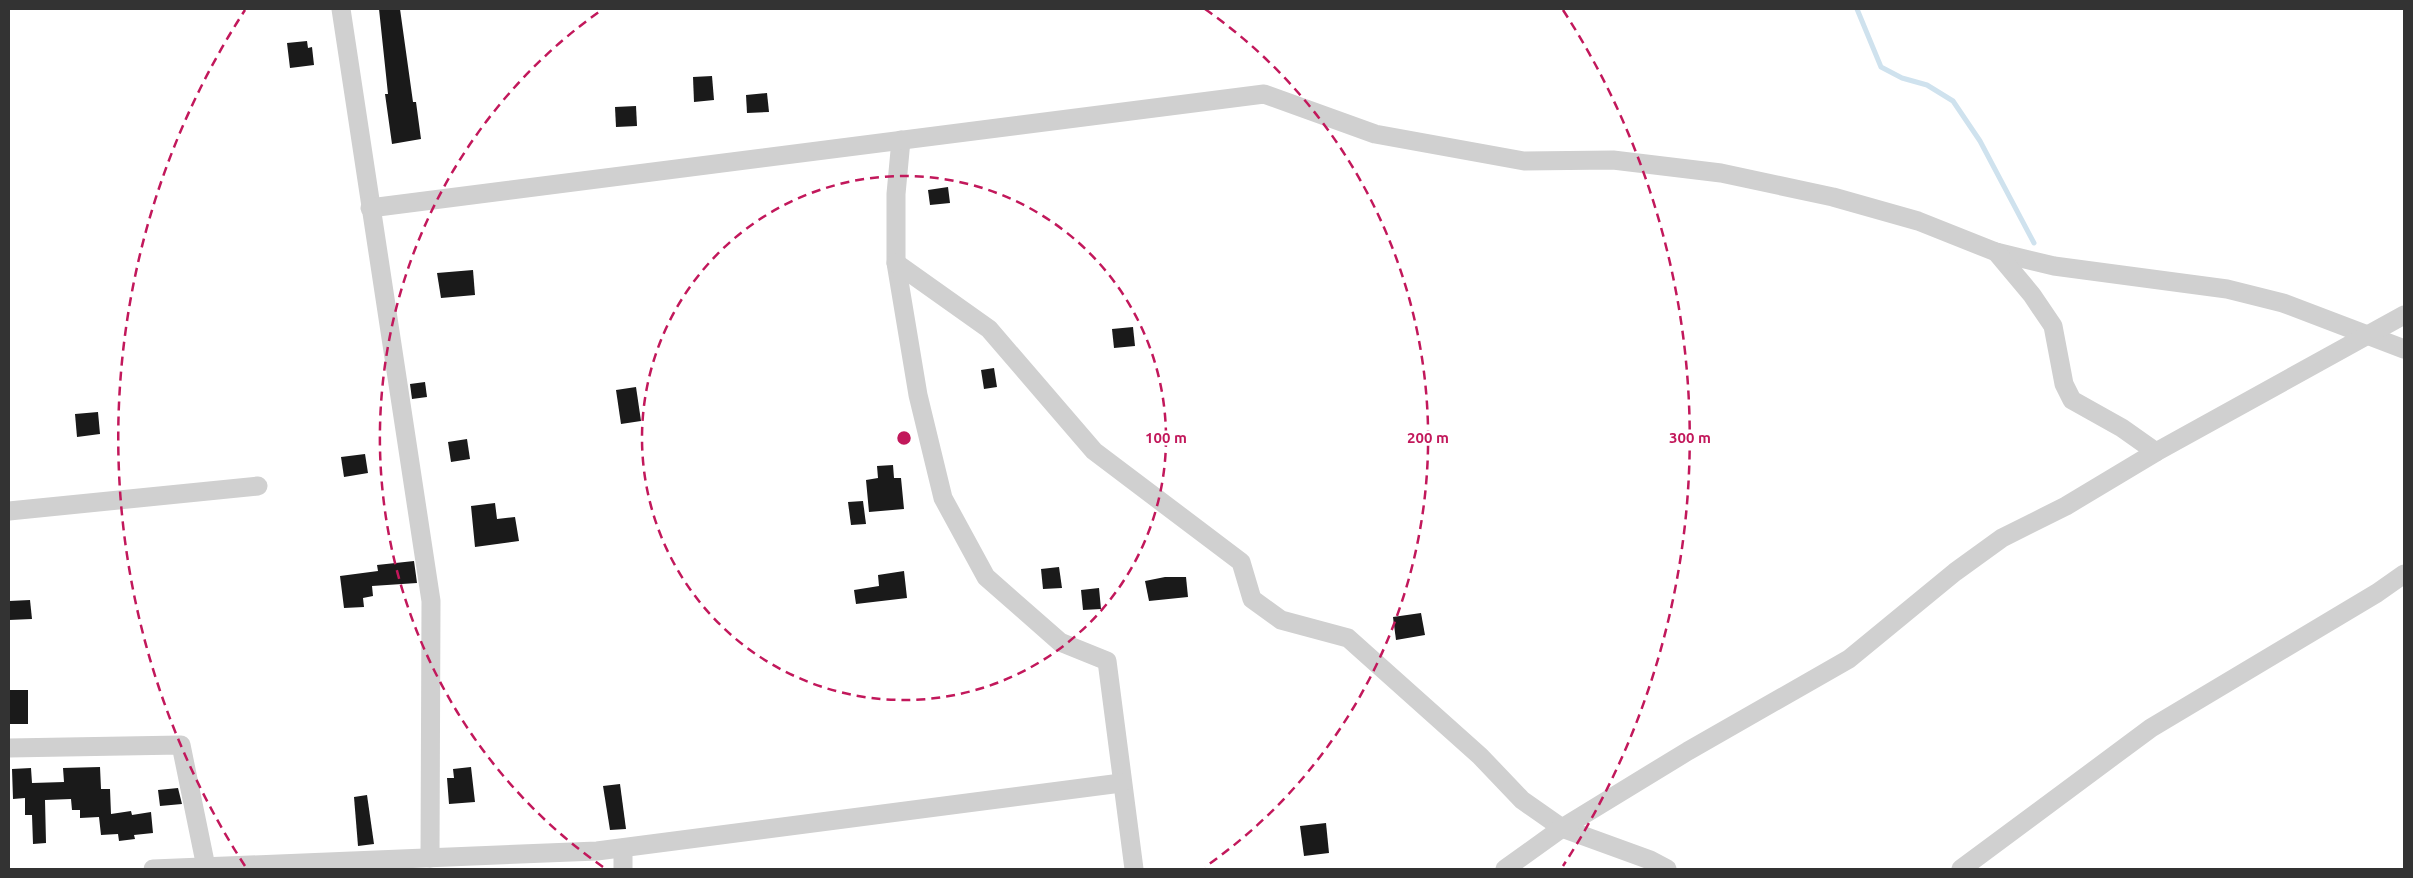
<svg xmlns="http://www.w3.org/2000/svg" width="2413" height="878" font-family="Ubuntu,sans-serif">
<rect width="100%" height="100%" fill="#fff"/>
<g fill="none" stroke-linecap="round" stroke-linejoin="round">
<!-- stream -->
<polyline stroke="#cfe2ee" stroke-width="5" points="1857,9 1881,67 1902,78 1927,85 1953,101 1980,141 2034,243"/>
</g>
<!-- building -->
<g fill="#1a1a1a">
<polygon points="379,9 400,9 413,102 416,102 421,139 392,144 385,94 388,94"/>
<polygon points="307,41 308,48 312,47 314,65 290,68 287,43"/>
<polygon points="712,76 714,100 694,102 693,77"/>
<polygon points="767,93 769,112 747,113 746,95"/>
<polygon points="636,106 637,126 616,127 615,107"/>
<polygon points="948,187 950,203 930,205 928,190"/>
<polygon points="473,270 475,295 441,298 437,273"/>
<polygon points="1133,327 1135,346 1114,348 1112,329"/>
<polygon points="994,368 997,387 984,389 981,370"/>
<polygon points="425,382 427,397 412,399 410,384"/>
<polygon points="636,387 641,421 621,424 616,390"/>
<polygon points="98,412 100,434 77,437 75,414"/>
<polygon points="467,439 470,459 451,462 448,442"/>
<polygon points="365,454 368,473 344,477 341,457"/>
<polygon points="893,465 894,478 901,478 904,509 869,512 866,480 878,478 877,466"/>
<polygon points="863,501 866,524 851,525 848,502"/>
<polygon points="495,503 497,519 515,517 519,541 475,547 471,506"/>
<polygon points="414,561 417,583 372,586 373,596 363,598 364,607 344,608 340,576 378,571 377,565"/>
<polygon points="1059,567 1062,588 1043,589 1041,569"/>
<polygon points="904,571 907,598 856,604 854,590 879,586 878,575"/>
<polygon points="1165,577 1186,577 1188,597 1149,601 1145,581"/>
<polygon points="1099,588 1101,609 1083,610 1081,590"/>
<polygon points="30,600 32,619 9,620 9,601"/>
<polygon points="1421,613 1425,635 1396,640 1393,617"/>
<rect x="9" y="690" width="19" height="34"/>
<polygon points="100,767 101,789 110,789 111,814 131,811 132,815 151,812 153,833 134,835 135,839 119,841 118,834 101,835 99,817 80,818 80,810 72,810 71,799 45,800 46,843 33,844 32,815 25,815 25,798 13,799 12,769 31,768 32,783 64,782 63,768"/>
<polygon points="471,767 475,802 449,804 447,778 454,778 453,769"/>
<polygon points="620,784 626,829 610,830 603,786"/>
<polygon points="178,788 182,804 160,806 158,790"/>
<polygon points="367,795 374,844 358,846 354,797"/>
<polygon points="1326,823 1329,853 1304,856 1300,826"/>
</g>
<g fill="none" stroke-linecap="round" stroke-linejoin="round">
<!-- street -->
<g stroke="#d0d0d0" stroke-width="19">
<polyline points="341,9 431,601 430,858"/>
<polyline points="901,140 896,194 896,263 918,395 943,498 986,577 1060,642 1107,661 1134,869"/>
<polyline points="370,208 1264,94 1375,134 1524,161 1613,160 1721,173 1833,197 1918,221 1996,252 2054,266 2227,289 2283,303 2404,349"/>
<polyline points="1996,252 2032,295 2053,326 2064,384 2072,400 2122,428 2156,452"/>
<polyline points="896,263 989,329 1094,451 1241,562 1252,599 1281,620 1348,638 1480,756 1522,800 1562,828 1650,860 1667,869"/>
<polyline points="9,511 258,486"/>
<polyline points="9,748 181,745 206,867"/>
<polyline points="153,869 597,851 1121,783"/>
<polyline points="623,869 623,848"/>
<polyline points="1505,869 1562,828 1688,751 1849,659 1955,572 2002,538 2066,506 2156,452 2404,315"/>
<polyline points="1961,869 2151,728 2377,593 2404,574"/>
</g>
</g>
<!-- distance rings -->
<g fill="none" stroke="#c2185b" stroke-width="2.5" stroke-dasharray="9 6">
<circle cx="904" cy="438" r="262"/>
<path d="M603 867A524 524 0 0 1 603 9M1205 9A524 524 0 0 1 1205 867"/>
<path d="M245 866A786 786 0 0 1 245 10M1563 10A786 786 0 0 1 1563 866"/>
</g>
<circle cx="904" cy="438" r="8" fill="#c2185b" stroke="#fff" stroke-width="2.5"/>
<g font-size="15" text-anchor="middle" font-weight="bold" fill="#c2185b" stroke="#fff" stroke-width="5" stroke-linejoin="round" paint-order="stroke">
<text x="1166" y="443">100 m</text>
<text x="1428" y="443">200 m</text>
<text x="1690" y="443">300 m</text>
</g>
<!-- border -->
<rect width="2413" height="878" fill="none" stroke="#333333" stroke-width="20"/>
</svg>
